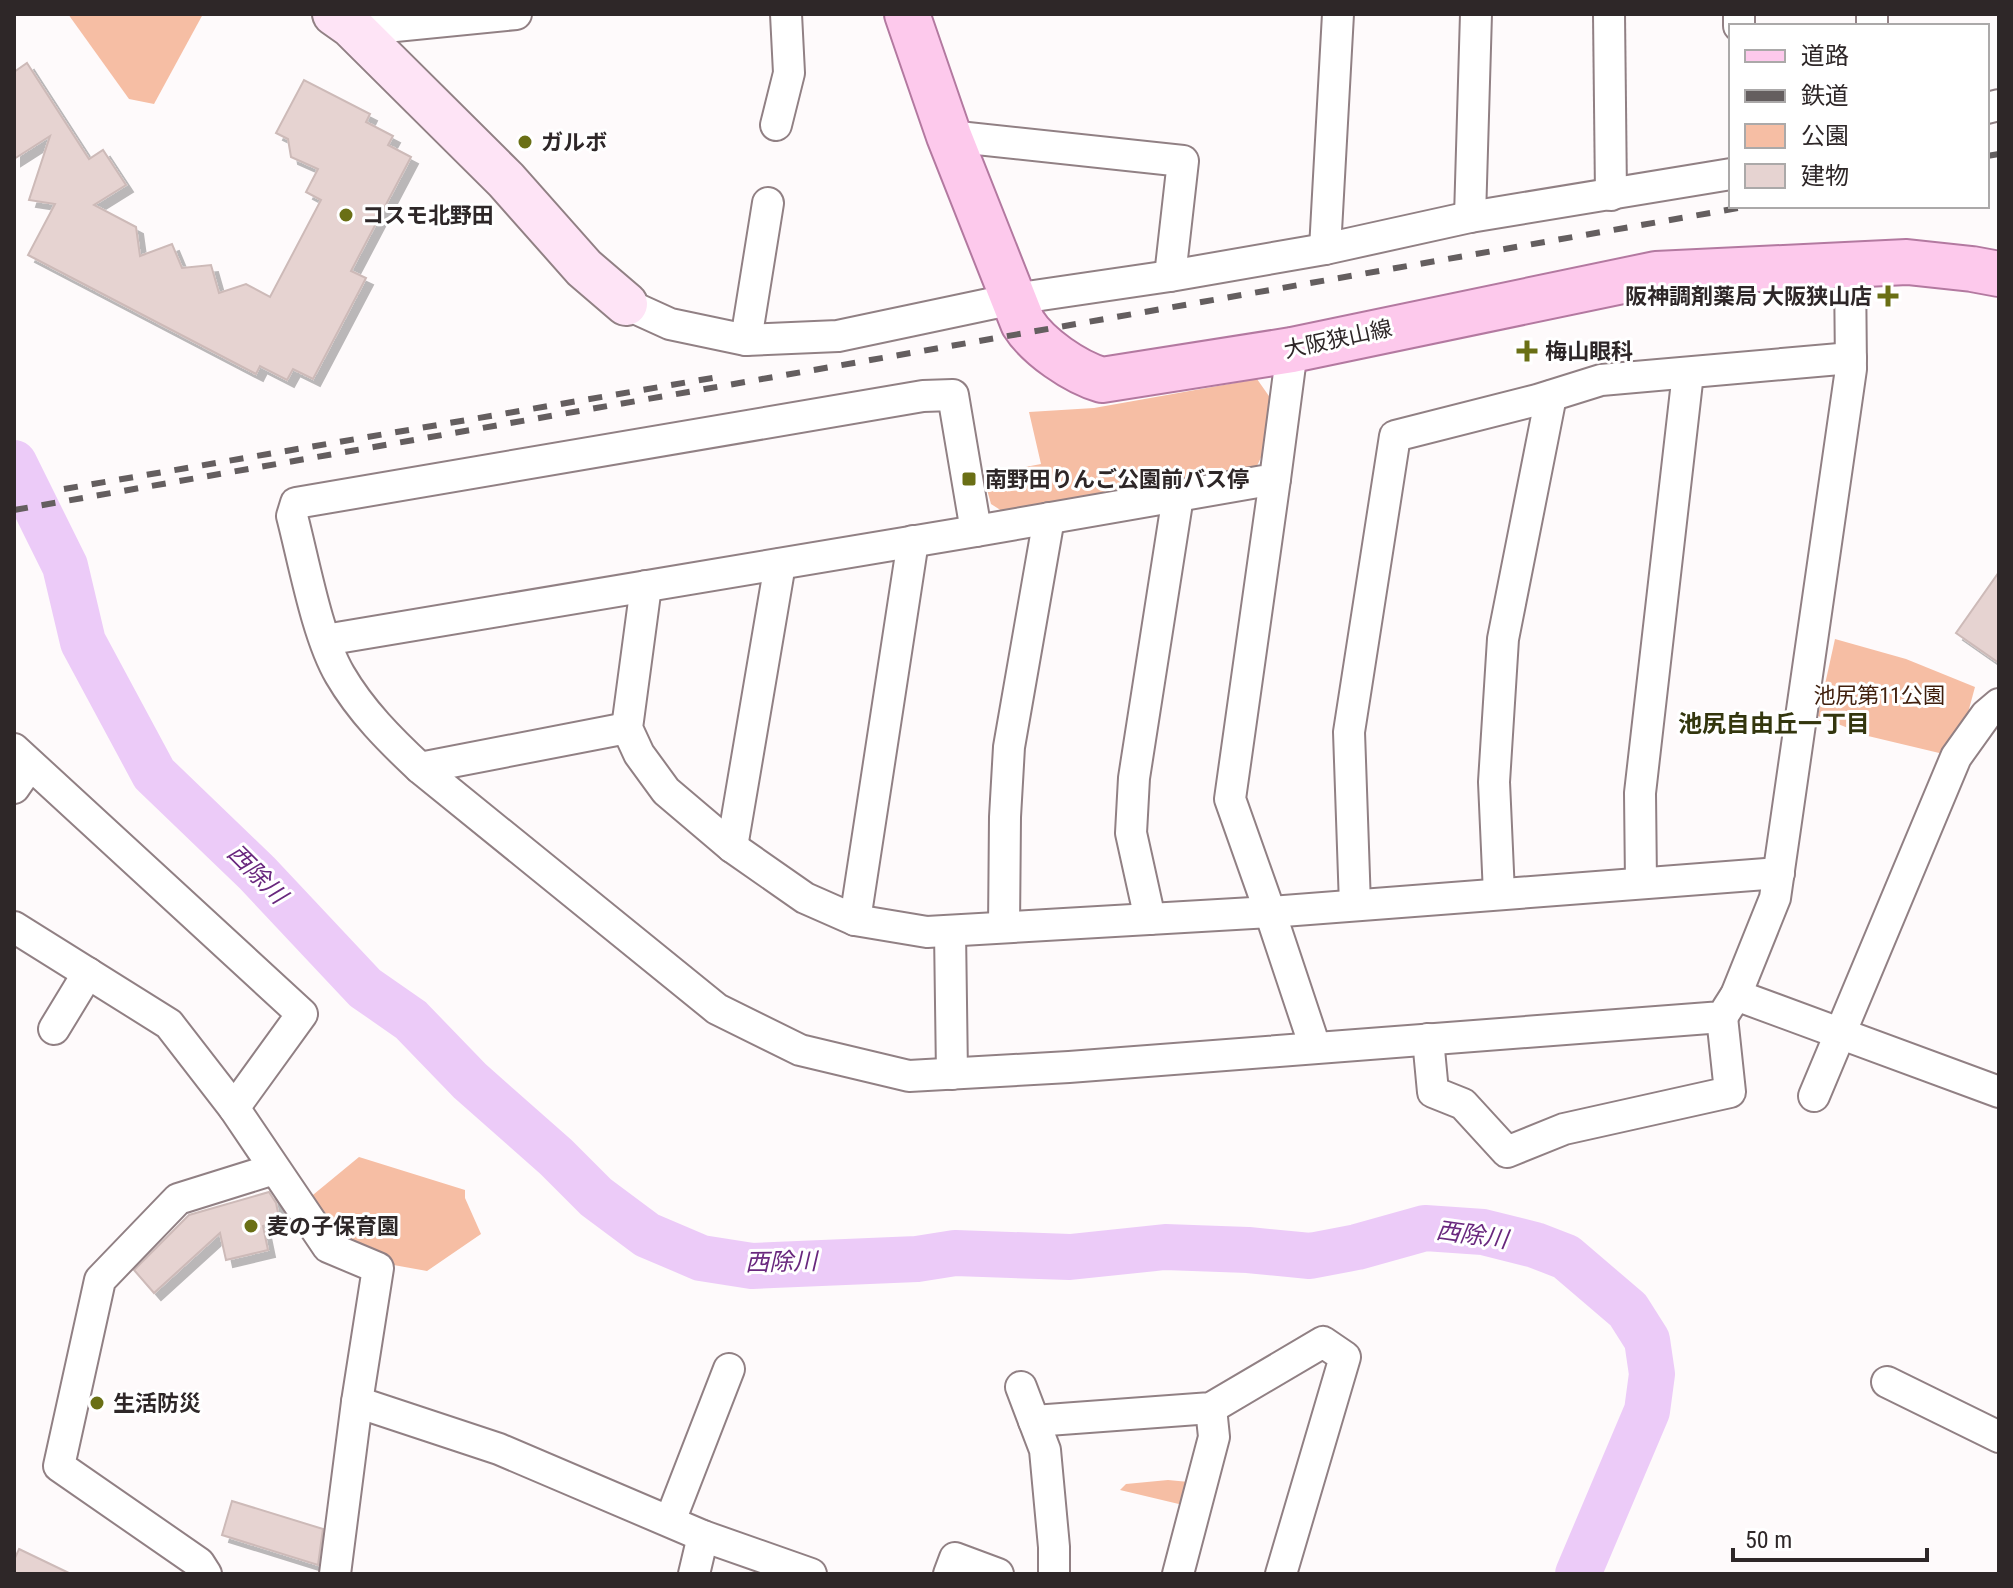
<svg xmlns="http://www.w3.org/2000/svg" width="2013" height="1588" font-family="'Roboto Condensed','Noto Sans JP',sans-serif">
<defs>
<filter id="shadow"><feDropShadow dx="7" dy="7" stdDeviation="0" flood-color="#0004"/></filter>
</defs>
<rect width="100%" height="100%" fill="#fefafb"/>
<!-- green -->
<g fill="#f6bea4">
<polygon points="68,14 203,14 154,104 129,99"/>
<polygon points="1257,379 1271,399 1264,451 1256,468 1002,511 991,504 983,475 1041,464 1029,412 1094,408"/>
<polygon points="1835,639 1906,659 1975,687 1956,757 1868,736 1818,716"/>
<polygon points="359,1157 465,1190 465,1198 481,1234 427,1271 388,1264 334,1241 308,1199"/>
<polygon points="1168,1480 1189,1482 1183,1505 1120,1490 1126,1484"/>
</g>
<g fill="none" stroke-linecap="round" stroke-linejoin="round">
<!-- river -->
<polyline stroke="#eccbf8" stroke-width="46" points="14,463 65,566 83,642 154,774 257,873 365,988 411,1020 470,1081 556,1157 596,1197 647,1235 701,1258 752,1266 917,1259 955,1253 1070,1257 1165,1247 1248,1250 1310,1256 1357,1247 1425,1228 1483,1232 1535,1245 1566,1257 1628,1310 1647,1340 1652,1374 1647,1411 1578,1574"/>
</g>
<!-- building -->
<g fill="#e6d3d1" stroke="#cdbab8" stroke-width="2" filter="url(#shadow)">
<polygon points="27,63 89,159 103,150 126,185 94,205 136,227 140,256 172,244 182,268 211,265 219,293 246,284 270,297 321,200 306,192 318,169 291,157 288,139 276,133 304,80 370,114 366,122 393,136 388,145 411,157 351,271 366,278 313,379 293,369 287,380 260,366 256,374 28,255 55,204 29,200 50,136 14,159 14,72"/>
<polygon points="1999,572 1999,663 1956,633"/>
<polygon points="269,1192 276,1203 280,1222 263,1226 268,1250 226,1260 220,1233 154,1293 134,1270 189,1215"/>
<polygon points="232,1501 323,1529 318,1565 222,1535"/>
<polygon points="19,1549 71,1574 14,1574 14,1560"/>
</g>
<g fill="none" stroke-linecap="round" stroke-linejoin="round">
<!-- street casing -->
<g stroke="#918084" stroke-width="34">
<g id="street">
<polyline points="1609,14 1611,195"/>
<polyline points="1739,26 1739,14"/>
<polyline points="1872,26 1872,14"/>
<polyline points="355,30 516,14"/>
<polyline points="1987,108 1999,105"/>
<polyline points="776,125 789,73 786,14"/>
<polyline points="949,136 1183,161 1170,276"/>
<polyline points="1470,217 1476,14"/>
<polyline points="1325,249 1338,14"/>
<polyline points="626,304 670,324 746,340 838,336 1013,299 1170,276 1325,249 1470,217 1731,174"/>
<polyline points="746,340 768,203"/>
<path d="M1292 350 1275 479 976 531 953 395 923 396 296 503 292 516C304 562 317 636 340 675 361 711 390 740 420 768L717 1009 800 1050 909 1076 1069 1067 1722 1017 1736 995 1775 898 1851 369 1850 267"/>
<polyline points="1275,479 1230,799 1270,912 1315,1047"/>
<polyline points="646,586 627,728 639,754 666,791 732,847 805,898 855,920 927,932 1270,912 1779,873"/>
<polyline points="325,640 976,531"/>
<polyline points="14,749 302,1014 234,1108"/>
<polyline points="420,768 627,728"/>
<polyline points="14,788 30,765"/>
<polyline points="732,847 780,564"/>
<polyline points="1641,883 1640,793 1688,373"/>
<polyline points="1499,894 1494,782 1503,639 1551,396"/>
<polyline points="1355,905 1349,732 1395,436 1537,400 1601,380 1851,358"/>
<polyline points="1150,919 1131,833 1134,778 1178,496"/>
<polyline points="855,920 913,541"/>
<polyline points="14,927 169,1024 234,1108 328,1247 378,1268 357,1402 335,1574"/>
<polyline points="1004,927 1005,817 1009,747 1049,518"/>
<polyline points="950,931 952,1074"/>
<polyline points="1736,995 1999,1092"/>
<polyline points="54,1029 88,973"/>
<polyline points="1428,1039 1433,1092 1463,1104 1507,1152 1564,1129 1730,1092 1722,1017"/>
<polyline points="1814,1096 1956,757 1986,715 1999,704"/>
<polyline points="1887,1382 1999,1437"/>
<polyline points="1021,1387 1045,1450 1054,1547 1054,1574"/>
<polyline points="357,1402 499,1449 703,1536 811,1574"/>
<polyline points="1034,1421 1211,1408 1323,1342 1345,1357 1281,1574"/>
<polyline points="670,1521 729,1369"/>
<polyline points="206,1574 199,1563 59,1466 100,1280 178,1199 274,1169"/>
<polyline points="694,1574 703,1536"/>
<polyline points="949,1574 955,1558 998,1574"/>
<polyline points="1178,1574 1214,1437 1211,1408"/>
</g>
</g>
<!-- secondary casing -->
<g stroke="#918084" stroke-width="46">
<polyline id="secondary" points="334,14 351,26 506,180 584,268 626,304"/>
</g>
<!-- primary casing -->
<g stroke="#b379a0" stroke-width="48">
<path id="primary" d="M907 14 949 136 1023 323C1038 347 1075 372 1102 380L1292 350 1656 274 1907 262 1972 269 1999 274"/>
</g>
<!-- street -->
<use href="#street" stroke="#fff" stroke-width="30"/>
<!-- secondary -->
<use href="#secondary" stroke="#fee4f6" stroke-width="42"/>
<!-- primary -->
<use href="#primary" stroke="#fdc9ec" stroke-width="44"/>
<!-- rail -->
<g stroke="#645e5f" stroke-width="6" stroke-dasharray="14 14" stroke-linecap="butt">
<polyline points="1987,156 1999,154"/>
<polyline points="64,489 718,377"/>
<polyline points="14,510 1750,206"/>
</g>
</g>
<!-- markers -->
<g fill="#6a6f15" stroke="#fff" stroke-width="3">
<circle cx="525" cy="142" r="8"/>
<circle cx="346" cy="215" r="8"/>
<path d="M1884 284h8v8h8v8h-8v8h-8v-8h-8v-8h8z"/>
<path d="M1523 339h8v8h8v8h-8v8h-8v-8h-8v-8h8z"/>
<rect x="961" y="471" width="16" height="16" rx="4"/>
<circle cx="251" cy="1226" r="8"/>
<circle cx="97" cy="1403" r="8"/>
</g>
<g text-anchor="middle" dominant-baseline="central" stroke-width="6" stroke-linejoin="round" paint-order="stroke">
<!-- poi labels -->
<g font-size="22" font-weight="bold" fill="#2e2728" stroke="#fff" text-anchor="start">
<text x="541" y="142">ガルボ</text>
<text x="362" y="215">コスモ北野田</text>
<text x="1872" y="296" text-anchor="end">阪神調剤薬局 大阪狭山店</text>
<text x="1545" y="351">梅山眼科</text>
<text x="985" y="479">南野田りんご公園前バス停</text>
<text x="267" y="1226">麦の子保育園</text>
<text x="113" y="1403">生活防災</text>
</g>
<!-- street labels -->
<g font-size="22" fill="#2e2728" stroke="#fff">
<text transform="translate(1338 339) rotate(-12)">大阪狭山線</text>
</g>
<!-- park labels -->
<g font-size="22" fill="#401f0d" stroke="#fff">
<text x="1879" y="695">池尻第11公園</text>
</g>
<!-- neighbourhood labels -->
<g font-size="24" font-weight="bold" fill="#33360e" stroke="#fff">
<text x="1774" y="724">池尻自由丘一丁目</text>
</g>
<!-- water labels -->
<g font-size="24" font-style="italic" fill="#69287e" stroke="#fff">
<text transform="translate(257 874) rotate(45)">西除川</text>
<text transform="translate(1472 1235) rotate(8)">西除川</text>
<text transform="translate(781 1262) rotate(-1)">西除川</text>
</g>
</g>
<!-- border -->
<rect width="2013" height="1588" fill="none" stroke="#2e2728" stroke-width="32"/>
<!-- legend -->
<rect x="1729" y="24" width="260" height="184" fill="#ffffff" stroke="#aba9a9" stroke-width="2"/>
<rect x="1745" y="50" width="40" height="12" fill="#fdc9ec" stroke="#aba9a9" stroke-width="2"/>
<text x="1801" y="64" font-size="24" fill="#2e2728">道路</text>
<rect x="1745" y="90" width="40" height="12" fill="#645e5f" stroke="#aba9a9" stroke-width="2"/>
<text x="1801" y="104" font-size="24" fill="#2e2728">鉄道</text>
<rect x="1745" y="124" width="40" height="24" fill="#f6bea4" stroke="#aba9a9" stroke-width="2"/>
<text x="1801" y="144" font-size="24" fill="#2e2728">公園</text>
<rect x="1745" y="164" width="40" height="24" fill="#e6d3d1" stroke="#aba9a9" stroke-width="2"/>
<text x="1801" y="184" font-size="24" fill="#2e2728">建物</text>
<!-- scale -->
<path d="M1733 1548v12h194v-12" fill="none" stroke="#2e2728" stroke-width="4"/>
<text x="1745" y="1548" font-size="24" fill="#2e2728" stroke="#ffffff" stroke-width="6" paint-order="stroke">50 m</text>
</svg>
